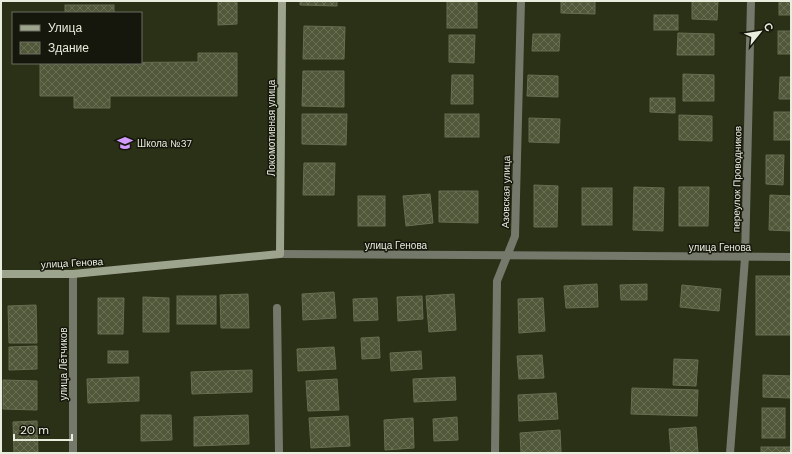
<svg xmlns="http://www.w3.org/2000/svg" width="792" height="454" font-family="'DM Sans',sans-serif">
<defs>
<pattern id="building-cross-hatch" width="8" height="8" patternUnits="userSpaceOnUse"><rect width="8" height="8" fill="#51583a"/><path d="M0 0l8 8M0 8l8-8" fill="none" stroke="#6a7056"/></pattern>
</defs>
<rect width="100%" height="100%" fill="#2b3117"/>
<!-- building -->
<g fill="url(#building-cross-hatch)" stroke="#666d50">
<polygon points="218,1 237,1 237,24 218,25"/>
<polygon points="300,1 337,1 337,6 300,5"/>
<rect x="447" y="1" width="30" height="27"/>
<polygon points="561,1 595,1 595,14 561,13"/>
<polygon points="692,1 718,1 717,20 692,19"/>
<rect x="779" y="1" width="12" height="14"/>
<rect x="65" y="5" width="49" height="8"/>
<rect x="654" y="15" width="24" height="15"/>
<polygon points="304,26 345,27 344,59 303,59"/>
<rect x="778" y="31" width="13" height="23"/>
<polygon points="678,33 714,34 714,55 677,55"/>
<polygon points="533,34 560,34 559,51 532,51"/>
<polygon points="449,35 475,35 474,63 449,62"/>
<polygon points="198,53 237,53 237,96 110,96 110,108 74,108 74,96 40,96 40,63 198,62"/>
<polygon points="303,71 344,71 344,107 302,106"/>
<polygon points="683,74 714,75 714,101 683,101"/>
<polygon points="452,75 473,75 473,104 451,104"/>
<polygon points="528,75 558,76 558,97 527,96"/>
<polygon points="780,77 791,77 791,99 779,99"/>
<polygon points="650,98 675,98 675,113 650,112"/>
<rect x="774" y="112" width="17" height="28"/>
<polygon points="302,114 347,114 346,145 302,144"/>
<rect x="445" y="114" width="34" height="23"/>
<polygon points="679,115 712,116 712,141 679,140"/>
<polygon points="529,118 560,119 559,143 529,142"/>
<polygon points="766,155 784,155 783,185 766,184"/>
<polygon points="304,163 335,163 334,195 303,195"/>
<polygon points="534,185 558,186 557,227 534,227"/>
<polygon points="634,187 664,188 663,231 633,230"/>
<polygon points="679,187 709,187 708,226 679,226"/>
<rect x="582" y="188" width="30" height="37"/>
<polygon points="439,191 478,191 478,223 439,222"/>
<polygon points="430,194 433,223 406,226 403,196"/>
<polygon points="770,195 791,196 791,231 769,230"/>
<rect x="358" y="196" width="27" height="30"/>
<rect x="756" y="276" width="35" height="59"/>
<polygon points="597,284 598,307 566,308 564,286"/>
<polygon points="647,284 647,300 621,300 620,285"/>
<polygon points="682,285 721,289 719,311 680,307"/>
<polygon points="334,292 336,318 303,320 302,294"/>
<polygon points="248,294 249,328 221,328 220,295"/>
<polygon points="454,294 456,330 429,332 426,296"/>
<rect x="177" y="296" width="39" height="28"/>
<polygon points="422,296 423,319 398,321 397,297"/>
<polygon points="143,297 169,298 169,332 143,332"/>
<polygon points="98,298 124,298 123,334 98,334"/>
<polygon points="377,298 378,320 354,321 353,299"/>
<polygon points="543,298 545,331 519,333 518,299"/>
<polygon points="36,305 37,343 9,343 8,306"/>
<polygon points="379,337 380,358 362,359 361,338"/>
<polygon points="37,346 37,369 9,370 9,347"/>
<polygon points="334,347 336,369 298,371 297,349"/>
<rect x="108" y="351" width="20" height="12"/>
<polygon points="421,351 422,369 391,371 390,353"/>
<polygon points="542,355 544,378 519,379 517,356"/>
<polygon points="674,359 698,360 696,386 673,385"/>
<polygon points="252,370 252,392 192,394 191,372"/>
<polygon points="763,375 791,376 791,398 763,397"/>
<polygon points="139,377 139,401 88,403 87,379"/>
<polygon points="455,377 456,400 414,402 413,379"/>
<polygon points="337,379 339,410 308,411 306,381"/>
<polygon points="3,380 37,381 37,410 3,409"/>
<polygon points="632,388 698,390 697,416 631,414"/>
<polygon points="556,393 558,419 519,421 518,395"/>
<rect x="762" y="408" width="23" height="30"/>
<polygon points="141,415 171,415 172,440 141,441"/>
<polygon points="248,415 249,444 194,446 194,417"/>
<polygon points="348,416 350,446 311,448 309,418"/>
<polygon points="457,417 458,440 434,441 433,419"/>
<polygon points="413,418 414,448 385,450 384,420"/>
<polygon points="37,421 38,453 14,453 13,422"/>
<polygon points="696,427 698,453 671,453 669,429"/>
<polygon points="560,430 561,452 521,453 520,433"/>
<rect x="761" y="447" width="30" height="6"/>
</g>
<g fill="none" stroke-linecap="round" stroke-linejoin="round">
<!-- minor -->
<g stroke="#75796b" stroke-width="8">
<polyline points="280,254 791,257"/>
<polyline points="73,274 73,453"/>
<polyline points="277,308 279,453"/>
<polyline points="495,453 497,281 515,236 521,1"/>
<polyline points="730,453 745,258 751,1"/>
</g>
<!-- secondary -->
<polyline stroke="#9da48d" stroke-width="8" points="1,274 73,274 280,254 282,1"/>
</g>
<!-- icons -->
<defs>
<g id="school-bare" transform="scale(1.2)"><path d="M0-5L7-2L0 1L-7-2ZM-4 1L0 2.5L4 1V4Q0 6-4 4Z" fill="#d29cfd" stroke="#15170c" stroke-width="2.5" paint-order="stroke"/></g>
</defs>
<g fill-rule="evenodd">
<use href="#school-bare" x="125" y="143"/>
</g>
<g text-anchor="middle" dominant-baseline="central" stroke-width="3" stroke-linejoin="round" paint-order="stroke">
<!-- street labels -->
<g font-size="10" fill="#e9eddd" stroke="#15170c">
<text transform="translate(271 128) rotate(-90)">Локомотивная улица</text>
<text transform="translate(737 179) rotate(-89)">переулок Проводников</text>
<text transform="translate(506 192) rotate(-89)">Азовская улица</text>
<text x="396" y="245">улица Генова</text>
<text x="720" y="247">улица Генова</text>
<text transform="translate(72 263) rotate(-3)">улица Генова</text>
<text transform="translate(63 364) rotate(-90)">улица Лётчиков</text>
</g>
<!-- poi labels -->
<g font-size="10" fill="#e9eddd" stroke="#15170c" text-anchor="start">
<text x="137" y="143">Школа №37</text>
</g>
</g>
<!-- border -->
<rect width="792" height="454" fill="none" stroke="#e9eddd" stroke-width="4"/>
<!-- legend -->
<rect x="12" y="12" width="130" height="52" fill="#15170c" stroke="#6a6d60"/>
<rect x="20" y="25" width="20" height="6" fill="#9da48d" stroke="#6a6d60"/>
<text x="48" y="32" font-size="12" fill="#e9eddd">Улица</text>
<rect x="20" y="42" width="20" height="12" fill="url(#building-cross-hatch)" stroke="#6a6d60"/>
<text x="48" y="52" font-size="12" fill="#e9eddd">Здание</text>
<!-- north arrow -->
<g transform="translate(760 32) rotate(60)" stroke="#15170c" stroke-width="3" paint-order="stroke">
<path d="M0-3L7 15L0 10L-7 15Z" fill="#e9eddd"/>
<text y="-6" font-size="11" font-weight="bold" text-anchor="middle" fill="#e9eddd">С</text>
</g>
<!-- scale -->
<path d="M14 434v6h58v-6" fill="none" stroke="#e9eddd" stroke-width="2"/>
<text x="20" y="434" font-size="12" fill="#e9eddd" stroke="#15170c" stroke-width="3" paint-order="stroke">20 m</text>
</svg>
